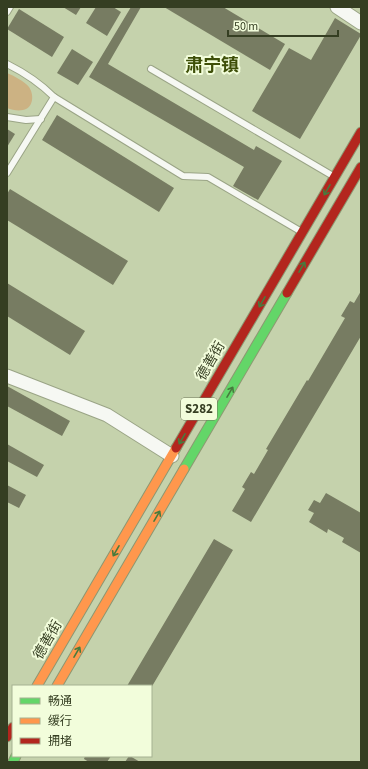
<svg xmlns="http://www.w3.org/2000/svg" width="368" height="769" font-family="'Source Sans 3','Noto Sans SC',sans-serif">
<rect width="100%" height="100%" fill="#c5d2ac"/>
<!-- green -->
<path fill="#ccb283" d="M7 73C14 76 24 81 29 87 34 94 34 108 23 110 18 111 12 110 7 108Z"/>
<!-- building -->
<g fill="#777c62">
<polygon points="63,7 81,7 76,15"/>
<polygon points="96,7 113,7 121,12 107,36 86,23"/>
<polygon points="131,7 141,7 108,64 254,150 256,146 282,161 258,200 233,186 244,167 89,77"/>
<polygon points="164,7 223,7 285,44 270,70"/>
<polygon points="19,9 64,37 52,57 7,29"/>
<polygon points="335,18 361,34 361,35 300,139 252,111 289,48 311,60"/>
<polygon points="72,49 93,62 78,85 57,73"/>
<polygon points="57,115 174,188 159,212 42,140"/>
<polygon points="7,129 15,134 7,147"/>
<polygon points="10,189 128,261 113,285 7,220 7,194"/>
<polygon points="7,283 85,331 70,355 7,316"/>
<polygon points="361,291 361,336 251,522 232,511 245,489 242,487 251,472 254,474 268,450 266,449 307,380 308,381 345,318 341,316 350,301 354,303"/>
<polygon points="7,386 70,421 62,436 7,406"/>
<polygon points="7,444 44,465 37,477 7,461"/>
<polygon points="7,485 26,495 19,508 7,502"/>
<polygon points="326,493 361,513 361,553 342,542 344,538 328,529 327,533 309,522 314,513 308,510 314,500 320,503"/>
<polygon points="214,539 233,550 151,688 151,686 127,686"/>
<polygon points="85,756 111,756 107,762 89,762 84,759"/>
<polygon points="129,756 130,756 140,762 125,762"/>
</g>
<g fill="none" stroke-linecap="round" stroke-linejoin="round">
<!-- lane casing -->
<g stroke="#9aa486" stroke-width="8">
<g id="lane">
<polyline points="7,12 10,7"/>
<path d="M7 64C25 73 40 83 54 97L183 176 208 177 300 231"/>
<polyline points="151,69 333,176"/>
<polyline points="7,117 26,120 41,119"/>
<polyline points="7,173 54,97"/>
</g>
</g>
<!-- street casing -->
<g stroke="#9aa486" stroke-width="15">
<g id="street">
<polyline points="337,7 361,23"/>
<polyline points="7,376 107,415 172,456"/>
</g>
</g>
<!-- fast casing -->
<g stroke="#8d9872" stroke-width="11">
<g id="fast">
<polyline points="184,469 287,293"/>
<polyline points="13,762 16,756"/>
</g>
</g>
<!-- slow casing -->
<g stroke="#8d9872" stroke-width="11">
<g id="slow">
<polyline points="37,686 176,448"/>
<polyline points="57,686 184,469"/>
</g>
</g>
<!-- jam casing -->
<g stroke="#8d9872" stroke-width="11">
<g id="jam">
<polyline points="287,293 361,167"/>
<polyline points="176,448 361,132"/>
<polyline points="7,737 13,727"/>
</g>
</g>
<!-- lane -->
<use href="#lane" stroke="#f6f8f3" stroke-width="6"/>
<!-- street -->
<use href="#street" stroke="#f6f8f3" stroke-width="13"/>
<!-- fast -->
<use href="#fast" stroke="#63d668" stroke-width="9"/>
<!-- slow -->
<use href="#slow" stroke="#ff974d" stroke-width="9"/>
<!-- jam -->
<use href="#jam" stroke="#b3261e" stroke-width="9"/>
</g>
<!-- one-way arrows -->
<defs><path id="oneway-shaft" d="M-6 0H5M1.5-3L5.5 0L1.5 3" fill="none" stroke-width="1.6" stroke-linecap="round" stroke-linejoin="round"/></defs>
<g stroke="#477b3e">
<use href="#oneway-shaft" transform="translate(327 190) rotate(120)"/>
<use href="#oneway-shaft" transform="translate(302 267) rotate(-60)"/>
<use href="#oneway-shaft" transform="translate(262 302) rotate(120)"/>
<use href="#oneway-shaft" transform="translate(230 392) rotate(-60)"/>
<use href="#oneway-shaft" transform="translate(182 439) rotate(120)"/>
<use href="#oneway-shaft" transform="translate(157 516) rotate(-60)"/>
<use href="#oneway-shaft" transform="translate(116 551) rotate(120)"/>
<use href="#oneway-shaft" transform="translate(77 652) rotate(-60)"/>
</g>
<g text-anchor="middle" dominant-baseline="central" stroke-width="4" stroke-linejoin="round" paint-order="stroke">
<!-- shield labels -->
<rect fill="#f2fddb" stroke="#6e775a" stroke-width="1" x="181" y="398" width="36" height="22" rx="3"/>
<g font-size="13" font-weight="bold" fill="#353e22">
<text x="199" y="409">S282</text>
</g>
<!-- street labels -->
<g font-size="14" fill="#353e22" stroke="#f2fddb">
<text transform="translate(211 361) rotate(-60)">德善街</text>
<text transform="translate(48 640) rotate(-60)">德善街</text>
</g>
<!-- district labels -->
<g font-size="18" font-weight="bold" fill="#3e4f08" stroke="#f2fddb">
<text x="212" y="65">肃宁镇</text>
</g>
</g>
<!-- border -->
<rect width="368" height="769" fill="none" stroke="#353e22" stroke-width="16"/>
<!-- legend -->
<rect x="12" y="685" width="140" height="72" fill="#f2fddb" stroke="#a6b191"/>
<rect x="20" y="698" width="20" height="6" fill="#63d668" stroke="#a6b191"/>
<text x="48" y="705" font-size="12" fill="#353e22">畅通</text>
<rect x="20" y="718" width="20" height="6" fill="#ff974d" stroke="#a6b191"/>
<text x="48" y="725" font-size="12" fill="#353e22">缓行</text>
<rect x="20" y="738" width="20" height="6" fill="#b3261e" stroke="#a6b191"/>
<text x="48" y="745" font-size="12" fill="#353e22">拥堵</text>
<!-- scale -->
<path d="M228 30v6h110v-6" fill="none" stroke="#353e22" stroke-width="2"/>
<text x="234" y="30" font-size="12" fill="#353e22" stroke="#f2fddb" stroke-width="3" paint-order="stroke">50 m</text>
</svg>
